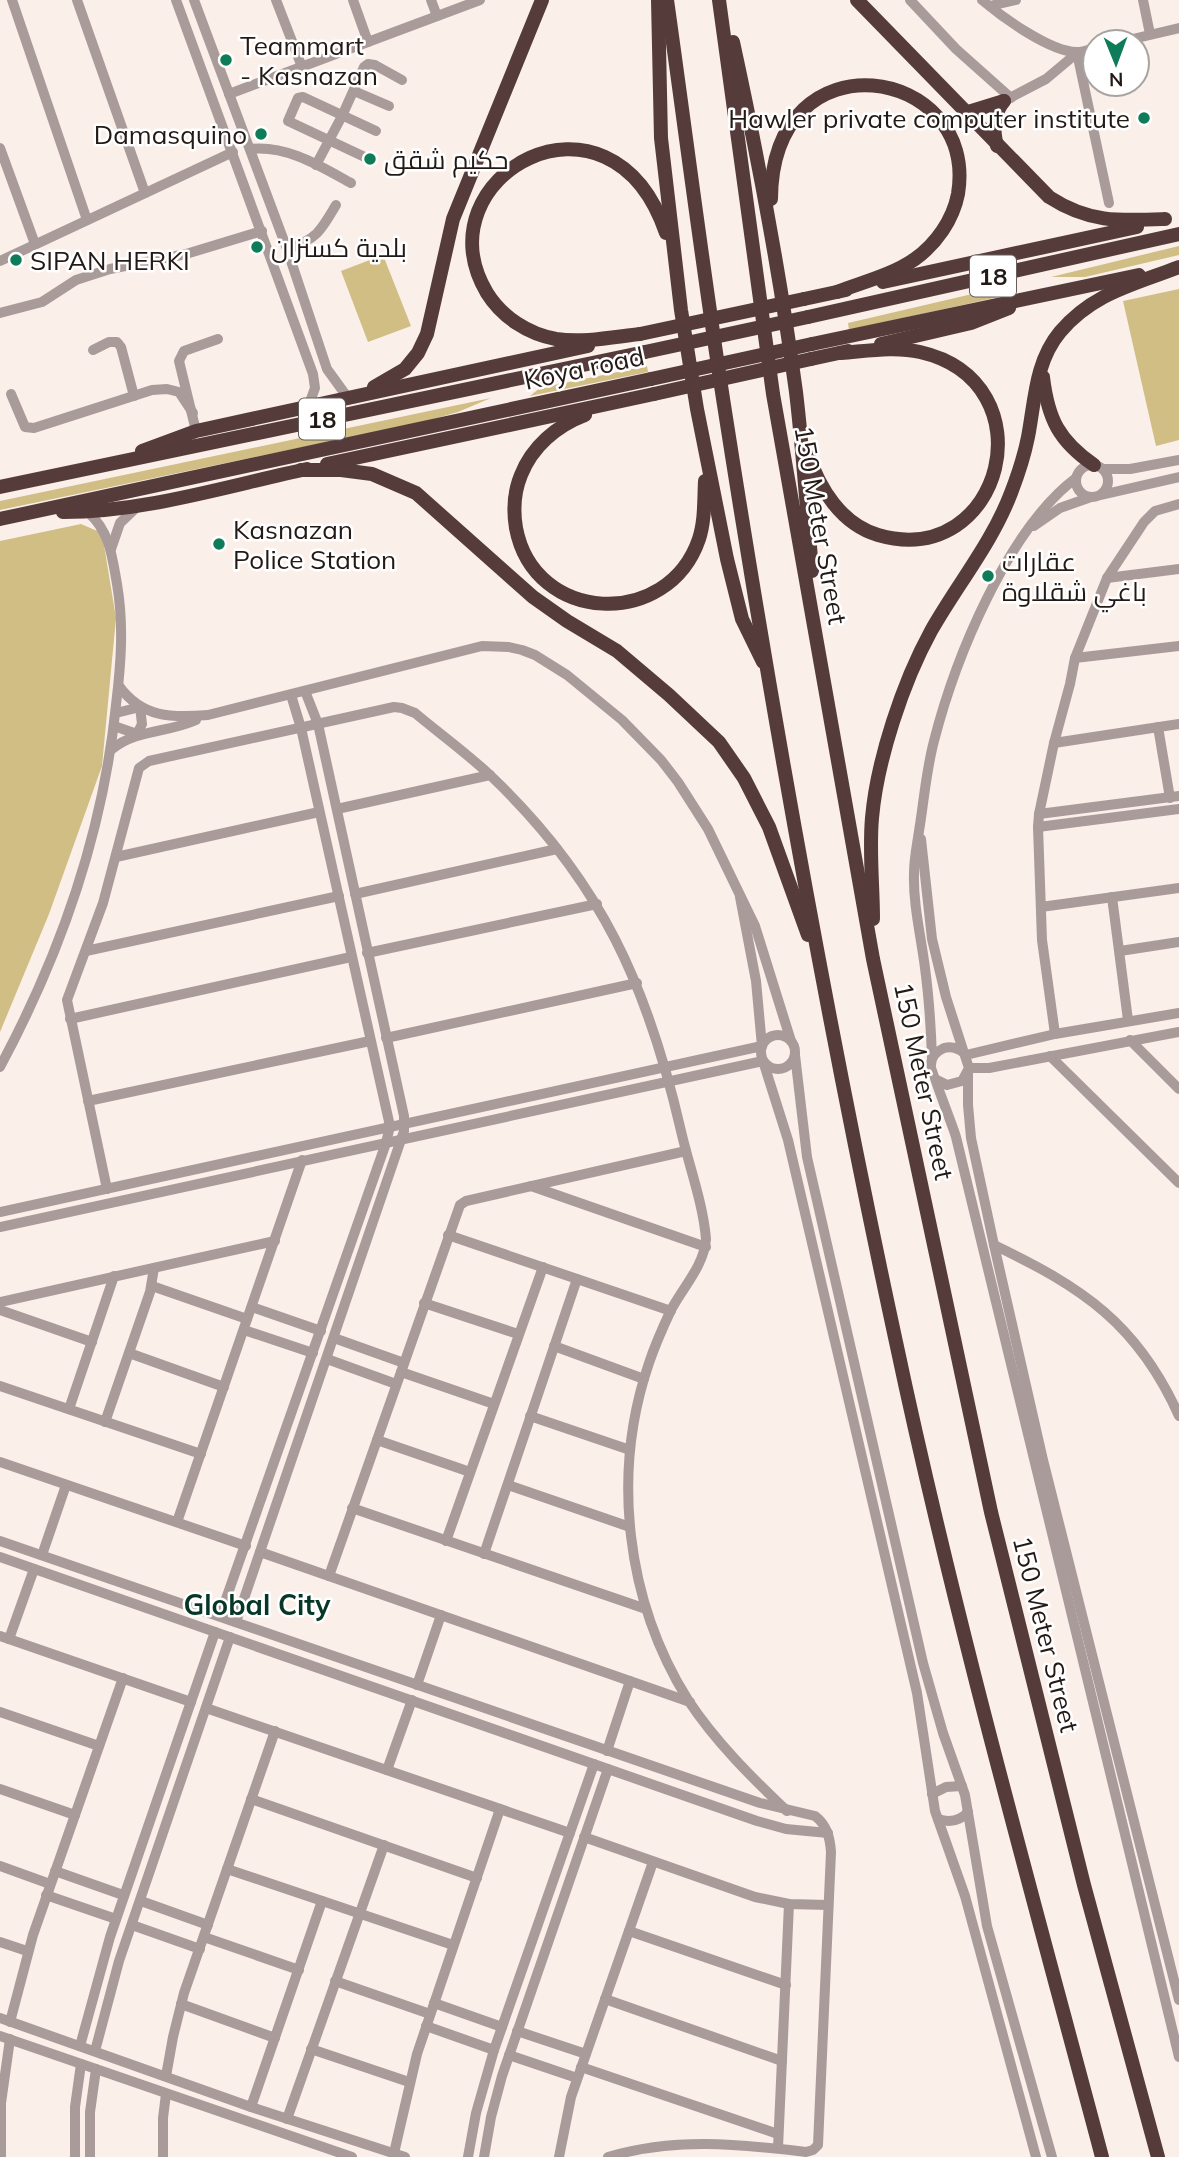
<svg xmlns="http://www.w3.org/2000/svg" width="1179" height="2157" font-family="Mulish,Cairo,sans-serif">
<rect width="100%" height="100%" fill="#fbefea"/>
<!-- green -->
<g fill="#d0be85">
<polygon points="1179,246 1179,255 1085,277 1051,277"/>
<polygon points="383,255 411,326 368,342 341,271"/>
<polygon points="1179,289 1179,440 1156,446 1123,301"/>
<polygon points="985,291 1008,295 849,330 848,323"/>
<polygon points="647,366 648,372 530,396 540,388"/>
<polygon points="491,398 458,412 423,422 0,510 0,501"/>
<polygon points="81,524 102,533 116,618 102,766 49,914 0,1032 0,541"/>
</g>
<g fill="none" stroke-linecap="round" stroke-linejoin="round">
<!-- minor -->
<g stroke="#a99b9a" stroke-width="10">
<polyline points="12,0 87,220"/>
<polyline points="77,0 145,193"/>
<polyline points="176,0 313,374 315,388 308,407"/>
<polyline points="194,0 287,249 327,369 348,398"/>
<polyline points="276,0 302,67"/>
<polyline points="353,0 368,42"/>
<polyline points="431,0 437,16"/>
<polyline points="910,0 956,49 1011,98"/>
<path d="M982 0C1002 17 1053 54 1079 52 1084 52 1090 49 1095 48"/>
<polyline points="1143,0 1150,34"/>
<polyline points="990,6 1016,0"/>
<polyline points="1120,42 1179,28"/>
<polyline points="1077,53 1109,203"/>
<polyline points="354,91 389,106"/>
<polyline points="229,94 480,0"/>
<polyline points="1004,101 1046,79 1077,53"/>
<polyline points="0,148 35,244"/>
<path d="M250 149C287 145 320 166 351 183"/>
<polyline points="369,159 288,121 298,98 303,97 376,131"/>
<polyline points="316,165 342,116 364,67 368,64 375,65 402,80"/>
<path d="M287 249C316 240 321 231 336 205"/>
<polyline points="0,261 233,152"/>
<polyline points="0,313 42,302 76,280 110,269 186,254 262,231"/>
<polyline points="93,350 109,342 117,342 121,347 134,396"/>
<polyline points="11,394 25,427 34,428 152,390 167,389 179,392 193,413"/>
<polyline points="196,431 179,361 184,351 218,339"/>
<circle cx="1092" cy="481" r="16"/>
<polyline points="1103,469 1130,469 1179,460"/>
<polyline points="1101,495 1179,477"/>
<polyline points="1034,526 1060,508 1091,497"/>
<polyline points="111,549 120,523 139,505"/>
<polyline points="1107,578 1179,569"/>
<polyline points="1075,658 1179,646"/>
<path d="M119 686C142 718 172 718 208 715L482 646 509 647 522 650 535 655 567 675 622 720 661 760 678 782 708 829 755 926 791 1041"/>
<polyline points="114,726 137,734 142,724 140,707 116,713"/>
<polyline points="1158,727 1170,798"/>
<polyline points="1054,743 1179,724"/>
<path d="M112 749C137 729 168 733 196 720"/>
<polyline points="337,809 490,775"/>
<polyline points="1039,814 1179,796"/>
<polyline points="1038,827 1179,809"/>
<polyline points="921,839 932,939 946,997 964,1053"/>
<polyline points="116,857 319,812"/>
<polyline points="355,894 557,849"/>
<polyline points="1112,897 1128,1020"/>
<polyline points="1041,907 1179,888"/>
<polyline points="86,951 339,896"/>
<polyline points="1120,951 1179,942"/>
<polyline points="367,953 597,904"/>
<polyline points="70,1019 351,957"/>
<polyline points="1055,1034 1042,940 1038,827 1039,814 1054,743 1070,684 1075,658 1107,578 1144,522 1155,511 1179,504"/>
<circle cx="778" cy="1052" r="17"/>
<polyline points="386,1038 637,983"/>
<polyline points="1130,1040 1179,1089"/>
<polyline points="795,1055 807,1157 923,1663 943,1733 965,1795 987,1926 1052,2157"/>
<polyline points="966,1055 1055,1034 1179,1013"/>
<polyline points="1050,1056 1179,1183"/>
<path d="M932 1058C931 1028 929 998 925 968 921 936 913 905 914 873 914 859 917 845 919 831 924 801 926 771 934 741 955 659 1007 530 1076 478"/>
<path d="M0 1067C60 955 103 833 116 705 121 664 124 625 117 584 112 556 110 532 88 512"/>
<polyline points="969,1068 989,1068 1179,1032"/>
<polyline points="968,1072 968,1105 971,1138 994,1245 1043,1460 1179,2000"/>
<path d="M937 1080 947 1085 962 1081 969 1068 964 1053C958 1048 951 1046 944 1048 937 1051 931 1057 931 1065 930 1069 953 1126 956 1137L1179 2057"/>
<polyline points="88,1101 370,1041"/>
<polyline points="531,1186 706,1247"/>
<path d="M107 1189 67 1000 103 903 139 768 149 761 394 707 402 708 415 713C440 734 468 754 492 777 601 881 648 987 681 1131 689 1166 703 1203 706 1239 704 1266 683 1287 671 1310 663 1327 655 1345 649 1363 611 1474 626 1601 688 1700 715 1741 751 1777 787 1811"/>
<polyline points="0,1212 762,1046 756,981 740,897"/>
<polyline points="0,1227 763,1061 788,1140 917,1693 935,1811 965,1896 1036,2157"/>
<polyline points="448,1235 671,1311"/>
<path d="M994 1245C1082 1287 1138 1324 1179 1416"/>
<polyline points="152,1286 247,1319"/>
<polyline points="0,1302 275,1241"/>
<polyline points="424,1303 518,1334"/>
<polyline points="252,1307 321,1331"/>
<polyline points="0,1310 92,1342"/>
<polyline points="244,1330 313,1353"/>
<polyline points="334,1338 404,1363"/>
<polyline points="554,1346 644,1379"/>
<polyline points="129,1353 224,1387"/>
<polyline points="327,1359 396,1384"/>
<polyline points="401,1372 494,1404"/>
<polyline points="0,1386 201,1454"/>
<polyline points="69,1409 114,1276"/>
<polyline points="530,1416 630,1450"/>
<polyline points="105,1422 150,1292 154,1268"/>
<polyline points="377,1440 470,1472"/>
<polyline points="0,1462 246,1546"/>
<polyline points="508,1485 630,1527"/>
<polyline points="352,1508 646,1609"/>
<polyline points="177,1522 302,1160"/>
<path d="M0 1541 760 1803 815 1816C827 1825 830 1838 831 1852L818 2145 813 2150 806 2152C738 2144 675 2137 608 2157"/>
<polyline points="446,1541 543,1267"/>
<polyline points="260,1552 690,1702"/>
<polyline points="484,1554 577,1279"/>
<polyline points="42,1555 66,1485"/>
<polyline points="0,1557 757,1821 786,1829 828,1833"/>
<polyline points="329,1576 460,1205 466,1201 686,1151"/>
<polyline points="220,1616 386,1143 390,1126 301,728 291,695"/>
<polyline points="236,1622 404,1131 404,1116 318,724 305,691"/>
<polyline points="0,1636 191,1702"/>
<polyline points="9,1639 34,1569"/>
<polyline points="417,1685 441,1615"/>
<polyline points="206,1708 570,1833"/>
<polyline points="0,1712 99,1746"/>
<polyline points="607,1751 630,1681"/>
<polyline points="387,1770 412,1700"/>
<polyline points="0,1789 75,1815"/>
<polyline points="932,1794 946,1787 962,1786"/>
<polyline points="251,1799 477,1878"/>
<path d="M938 1819C950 1823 960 1821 968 1812"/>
<polyline points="584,1837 755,1897 789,1904 828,1905"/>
<polyline points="0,1866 50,1884"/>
<polyline points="227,1869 453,1945"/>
<polyline points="55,1871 123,1895"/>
<polyline points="46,1895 116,1919"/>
<polyline points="141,1901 208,1925"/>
<polyline points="132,1925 200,1949"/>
<polyline points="629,1931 786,1985"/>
<polyline points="204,1937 299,1970"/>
<polyline points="0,1942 27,1951"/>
<polyline points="335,1981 430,2014"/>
<polyline points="605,1999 782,2061"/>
<polyline points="434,2003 502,2027"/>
<polyline points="181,2004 275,2038"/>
<polyline points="0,2018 251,2107 405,2157"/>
<polyline points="10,2022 33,1935 123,1678"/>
<polyline points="426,2026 494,2050"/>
<polyline points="517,2031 586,2054"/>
<polyline points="0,2036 352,2157"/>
<polyline points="80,2046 110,1937 215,1632"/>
<polyline points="311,2049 409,2082"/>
<polyline points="95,2051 119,1961 230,1637"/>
<polyline points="509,2055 577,2078"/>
<polyline points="581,2067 778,2134"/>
<polyline points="166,2076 173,2037 184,1993 275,1731"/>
<polyline points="251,2107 322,1901"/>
<polyline points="287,2119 384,1845"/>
<polyline points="778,2148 789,1904"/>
<polyline points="394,2153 417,2054 500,1809"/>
<polyline points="1,2157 1,2103 10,2039"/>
<polyline points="75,2157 75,2107 81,2064"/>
<polyline points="90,2157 90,2112 96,2069"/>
<polyline points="163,2157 163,2118 166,2094"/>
<polyline points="468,2157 476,2113 494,2050 594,1764"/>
<polyline points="484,2157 491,2117 502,2076 608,1769"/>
<polyline points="559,2157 571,2097 653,1862"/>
</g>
<!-- highway -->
<g stroke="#553c3b" stroke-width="14">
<polyline points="658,0 661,138 681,310 697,409 727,559 742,619 763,662"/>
<path d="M667 0C686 135 703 271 724 405 773 719 829 1032 896 1342 954 1616 1030 1886 1102 2157"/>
<polyline points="719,0 773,394 873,959 991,1512 1084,1885 1158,2157"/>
<path d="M857 0 1049 197C1089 223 1120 221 1165 219"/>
<path d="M733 42C758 157 780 274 796 392 803 451 807 511 812 571"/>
<polyline points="965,113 1004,101"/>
<path d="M997 146C993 131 993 114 1004 101"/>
<path d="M771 199C772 31 979 66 958 194 953 220 936 244 915 259 892 275 863 282 837 292"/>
<polyline points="883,282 1137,227"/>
<polyline points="804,299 846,290"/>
<polyline points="808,317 1179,234"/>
<path d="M640 334C613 337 583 343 556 339 528 334 502 317 487 293 418 177 610 69 666 233"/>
<polyline points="812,344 1139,275"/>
<polyline points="881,344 971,323 1009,308"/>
<polyline points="811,359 848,351"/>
<path d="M1043 377C1048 419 1059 441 1094 465"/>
<polyline points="374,387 405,369 418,353 427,334 453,219 542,0"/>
<path d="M585 415C556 426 532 447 521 475 514 492 513 510 516 528 534 624 668 630 699 539 705 521 704 501 705 481"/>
<polyline points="142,451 196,431 588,346"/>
<path d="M808 454C819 488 841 524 878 535 1003 571 1051 382 920 352 895 346 867 351 841 353"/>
<polyline points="327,464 654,394"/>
<polyline points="301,470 341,470 372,474 416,493 533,597 567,621 617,651 669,695 719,742 744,778 769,827 808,935"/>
<polyline points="0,487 645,352"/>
<path d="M63 512C145 512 227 486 307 469"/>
<polyline points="0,519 651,379"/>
<path d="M873 919C873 886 869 851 872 818 877 760 903 682 931 631 957 585 992 543 1011 493 1018 475 1024 457 1028 437 1035 401 1035 362 1060 332 1093 293 1133 285 1179 267"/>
</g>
<!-- highway-bridge -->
<g stroke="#553c3b" stroke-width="14">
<polyline points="640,334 804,299"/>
<polyline points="645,352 808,317"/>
<polyline points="651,379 812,344"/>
<polyline points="654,394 811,359"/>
</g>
</g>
<!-- markers -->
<g fill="#0e7c58" stroke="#fff" stroke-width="2.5">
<circle cx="226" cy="60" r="7"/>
<circle cx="1144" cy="118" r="7"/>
<circle cx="261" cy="134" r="7"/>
<circle cx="370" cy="159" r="7"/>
<circle cx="257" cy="247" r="7"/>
<circle cx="16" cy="260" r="7"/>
<circle cx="219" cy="544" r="7"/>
<circle cx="988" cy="576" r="7"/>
</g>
<g text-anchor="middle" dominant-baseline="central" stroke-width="5" stroke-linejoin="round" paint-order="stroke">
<!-- shield labels -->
<g fill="#fff" stroke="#655e5b" stroke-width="2">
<rect x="970" y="255.5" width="46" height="41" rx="5"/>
<rect x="299" y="398.5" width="46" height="41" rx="5"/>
</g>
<g font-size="24" font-weight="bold" fill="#231915">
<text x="993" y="276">18</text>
<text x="322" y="419">18</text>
</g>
<!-- poi labels -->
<g font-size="26" fill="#231915" stroke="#fff" text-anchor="start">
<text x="240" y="45">Teammart<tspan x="240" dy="30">- Kasnazan</tspan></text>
<text x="1130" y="118" text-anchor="end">Hawler private computer institute</text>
<text x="247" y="134" text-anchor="end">Damasquino</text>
<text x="384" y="159">حكيم شقق</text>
<text x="271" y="247">بلدية كسنزان</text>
<text x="30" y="260">SIPAN HERKI</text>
<text x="233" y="529">Kasnazan<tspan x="233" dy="30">Police Station</tspan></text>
<text x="1002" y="561">عقارات<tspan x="1002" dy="30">باغي شقلاوة</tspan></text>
</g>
<!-- street labels -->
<g font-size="26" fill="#231915" stroke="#fff">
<text transform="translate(584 368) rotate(-12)">Koya road</text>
<text transform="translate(821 525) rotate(80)">150 Meter Street</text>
<text transform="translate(924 1081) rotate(78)">150 Meter Street</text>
<text transform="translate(1046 1634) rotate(76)">150 Meter Street</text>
</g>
<!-- neighbourhood labels -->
<g font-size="28" font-weight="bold" fill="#063726" stroke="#fff">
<text x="257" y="1604">Global City</text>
</g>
</g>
<!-- north arrow -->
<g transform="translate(1116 63) rotate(179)"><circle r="33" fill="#ffffff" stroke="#a7a3a1" stroke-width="2"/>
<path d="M0-5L12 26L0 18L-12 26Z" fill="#0e7c58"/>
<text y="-10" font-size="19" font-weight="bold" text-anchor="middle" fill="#231915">N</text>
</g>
</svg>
